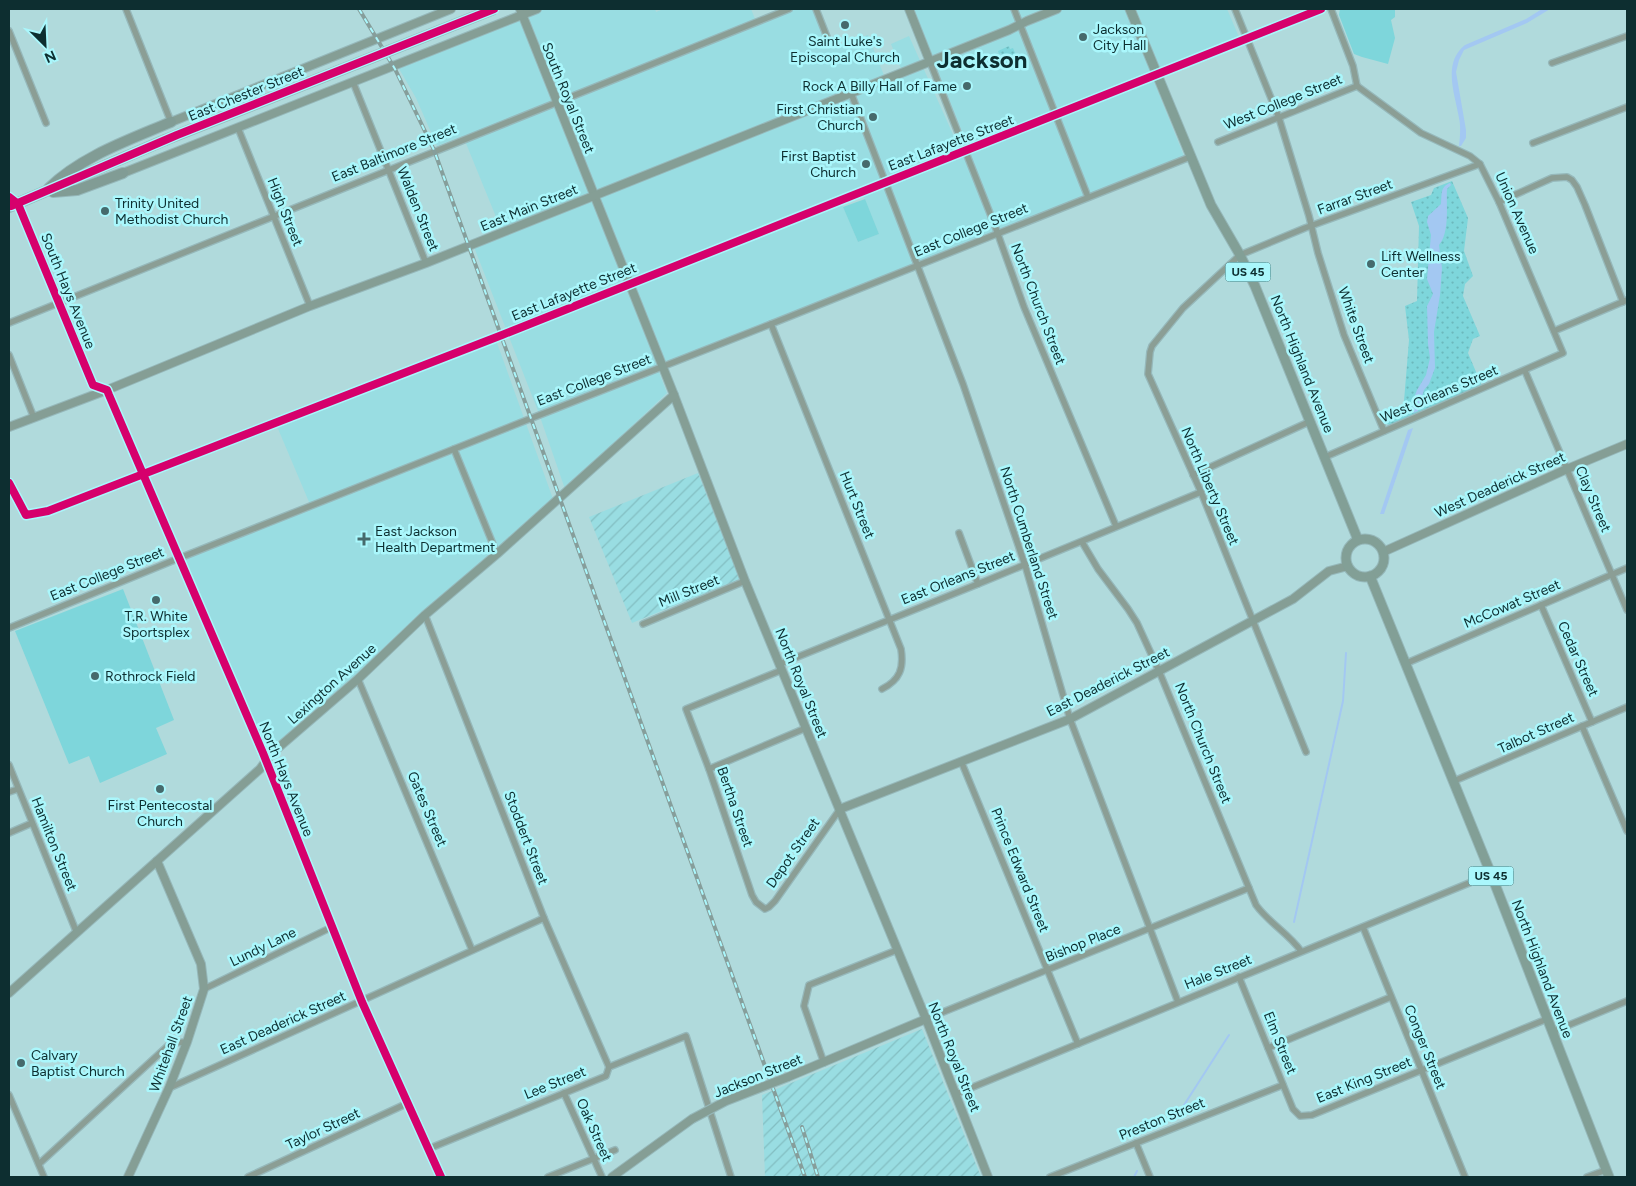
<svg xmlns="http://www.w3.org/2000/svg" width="1636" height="1186" font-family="Figtree,sans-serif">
<defs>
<pattern id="industrial-furrows" width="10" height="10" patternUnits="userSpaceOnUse" patternTransform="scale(1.25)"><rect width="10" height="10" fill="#99dde2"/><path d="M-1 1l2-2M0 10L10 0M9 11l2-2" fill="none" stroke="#83bec2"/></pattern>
<pattern id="grass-dots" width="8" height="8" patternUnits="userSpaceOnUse" patternTransform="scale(1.25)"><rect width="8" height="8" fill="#7ed6db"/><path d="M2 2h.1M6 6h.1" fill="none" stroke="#6cb8bc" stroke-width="1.8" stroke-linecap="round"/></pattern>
</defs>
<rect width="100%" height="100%" fill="#b0dadc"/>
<!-- built -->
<g fill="#99dde2">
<polygon points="542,9 655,9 656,12 663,9 751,9 757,24 796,9 815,9 831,48 868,35 887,83 904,76 891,44 909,36 959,148 839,197 858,242 879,234 863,195 971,154 913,9 1227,9 1239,37 1150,71 1184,156 657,367 667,393 565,489 538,411 474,247 503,234 463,136 437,146 416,98 398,67"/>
<polygon points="496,340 553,499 267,754 184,559 312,509 276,424"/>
</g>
<!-- industrial -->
<g fill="url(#industrial-furrows)">
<polygon points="698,473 740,579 632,623 589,517"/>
<polygon points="922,1029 981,1177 765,1177 762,1095"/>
</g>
<!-- grass -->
<g fill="url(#grass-dots)">
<polygon points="1009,46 1010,49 1013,48 1018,60 1006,65 1001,53 999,54 998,51"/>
<path d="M1452 181 1468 218 1464 251 1473 276 1465 284 1463 296 1480 336 1473 339 1468 353 1482 386 1391 425 1385 424 1383 418C1392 414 1401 411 1404 401L1409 340 1405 306 1417 301 1419 226 1411 202 1431 195 1434 188Z"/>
</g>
<!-- park -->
<g fill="#7ed6db">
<polygon points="1340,9 1395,9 1395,17 1391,20 1395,38 1388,64 1362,57 1354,54 1339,15"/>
<polygon points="865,199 879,234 858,242 843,207"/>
<polygon points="123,589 174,720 156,728 167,754 100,783 89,756 69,764 15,631"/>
</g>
<!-- water -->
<g fill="#a3c8f2">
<path d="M1542 9H1550L1527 23 1464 50 1459 60 1456 72 1466 130V138L1461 146H1459C1460 137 1461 127 1459 118 1455 94 1442 63 1465 45L1526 19Z"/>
<path d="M1450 183 1451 185 1447 189C1446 206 1450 232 1439 245L1442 268 1440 295 1434 332 1435 368 1429 384 1424 390 1418 411 1413 413 1412 403 1417 390 1426 375 1430 358 1428 344 1427 306 1433 294 1427 279 1431 235 1427 222 1428 216 1441 204C1442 194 1440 187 1450 183Z"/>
<polygon points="1413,428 1384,514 1380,514 1408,430"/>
</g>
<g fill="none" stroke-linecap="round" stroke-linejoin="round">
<!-- stream -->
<g stroke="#a3c8f2" stroke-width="2">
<polyline points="1294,922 1343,701 1346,653"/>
<polyline points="1177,1116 1229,1035"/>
<polyline points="1134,1177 1137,1171"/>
</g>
<!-- street casing -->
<g stroke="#96b8ba" stroke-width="8">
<g id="street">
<polyline points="126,9 171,122"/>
<polyline points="816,9 829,42"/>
<polyline points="1014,9 1088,197"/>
<polyline points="1235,9 1279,118 1309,216 1318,253 1344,335 1384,431"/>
<polyline points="1331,9 1353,66 1357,86"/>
<polyline points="9,31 46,123"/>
<polyline points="930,62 995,226 1024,307 1116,526"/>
<polyline points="1552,63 1627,36"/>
<polyline points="353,82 426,263"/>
<polyline points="851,93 963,384 1025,565 1070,719 1178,1002"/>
<polyline points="238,128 310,306"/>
<polyline points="1218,142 1357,86"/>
<polyline points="1533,143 1627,107"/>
<polyline points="1499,202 1552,178 1567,177 1572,180 1577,187 1585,205 1623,302"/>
<polyline points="9,323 789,9"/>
<path d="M771 324 901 649C904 668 900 680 882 689"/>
<polyline points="1554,331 1627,300"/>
<polyline points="9,355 34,418"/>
<polyline points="1525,371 1627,610"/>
<polyline points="454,449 497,554"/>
<polyline points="1325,457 1563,353 1499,202 1480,164 1470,156 1421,133 1357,86"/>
<polyline points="1193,475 1311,421"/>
<polyline points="9,483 26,515 48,511 502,335 1321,9"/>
<polyline points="959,533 978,584"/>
<path d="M1082 542 1098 569 1128 609 1137 623 1159 671 1256 905C1269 923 1288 933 1301 951"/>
<polyline points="1541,605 1592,722"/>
<polyline points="425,615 544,918 609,1067"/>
<polyline points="643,624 745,581"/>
<polyline points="9,628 172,561 532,418 771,324 1190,157"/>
<polyline points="1407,663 1627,568"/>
<polyline points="780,664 978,584 1201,492"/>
<polyline points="782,670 686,709 709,769 752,895 756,902 765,909 769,907 775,901 840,809"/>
<polyline points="358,679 472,950"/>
<polyline points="1582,726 1627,831"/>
<polyline points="1306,752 1201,492 1148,374 1150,352 1152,346 1183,308 1240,255 1305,228 1480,164"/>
<polyline points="961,761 1078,1044"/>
<polyline points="9,765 76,931"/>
<polyline points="709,769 806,728"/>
<polyline points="1454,781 1627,707"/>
<polyline points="9,792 18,789"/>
<polyline points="9,833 32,823"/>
<polyline points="1363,927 1465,1177"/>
<polyline points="1239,977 1293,1109 1300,1116 1312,1115 1547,1019"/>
<polyline points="204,989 332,927"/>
<polyline points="926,1019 1249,888"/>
<polyline points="1552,1032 1627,1001"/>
<polyline points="1268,1048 1391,997"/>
<polyline points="824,1063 804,1006 809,985 897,950"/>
<polyline points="169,1088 544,918"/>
<polyline points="564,1093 602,1177"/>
<polyline points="956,1094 1491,874"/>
<polyline points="9,1095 44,1177"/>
<polyline points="1136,1143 1150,1177"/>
<polyline points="428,1149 606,1076 609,1067 686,1036 731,1177"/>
<polyline points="39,1164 171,1043 187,1042"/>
<polyline points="248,1177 408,1103"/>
<polyline points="548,1177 615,1150"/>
<polyline points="1050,1177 1283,1085"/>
<polyline points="1587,1177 1606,1170"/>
</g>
</g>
<!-- secondary casing -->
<g stroke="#96b8ba" stroke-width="10">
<g id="secondary">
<polyline points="520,9 674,395 745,581 926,1019 988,1177"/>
<polyline points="909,9 930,62"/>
<polyline points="171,122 451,9"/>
<polyline points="123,173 537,9"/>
<polyline points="9,197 18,204 93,385 107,390"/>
<polyline points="107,390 263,753 362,1002 441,1177"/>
<polyline points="9,427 107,390 310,306 426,263 1009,30 1027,21 1057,9"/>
<polyline points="1383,552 1567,469 1627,444"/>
<polyline points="840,809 1070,719 1293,599 1329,571 1348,566"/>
<polyline points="9,993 260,769 271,754 358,679 425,615 497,554 674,395"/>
<polyline points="788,1077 926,1019"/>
<polyline points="128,1177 169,1088 187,1042 204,989 201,964 157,861"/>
<polyline points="612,1177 692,1119"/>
</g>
</g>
<!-- primary casing -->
<g stroke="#96b8ba" stroke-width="11">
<g id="primary">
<polyline points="1130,9 1211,205 1240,255 1255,286 1358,540"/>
<circle cx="1365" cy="558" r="19"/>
<polyline points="1370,576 1491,874 1609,1177"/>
</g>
</g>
<!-- highway casing -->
<g stroke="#96b8ba" stroke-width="12">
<g id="highway">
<path d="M49 188C82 156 129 140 171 122"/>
<polyline points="53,192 77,190 123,173"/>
<polyline points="9,207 165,140"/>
</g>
</g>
<!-- street -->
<use href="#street" stroke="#8b9e95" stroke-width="5.5"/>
<!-- secondary -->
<use href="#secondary" stroke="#859e95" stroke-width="8"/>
<!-- primary -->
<use href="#primary" stroke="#829f96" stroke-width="9"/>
<!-- highway -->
<use href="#highway" stroke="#819c95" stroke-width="10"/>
<!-- rail casing -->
<g stroke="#869e9b" stroke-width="4">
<g id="rail">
<polyline points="359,9 395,69 434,150 805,1177"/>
<polyline points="802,1127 818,1177"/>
</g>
</g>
<!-- rail -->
<use href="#rail" stroke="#aaf7fc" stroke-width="2" stroke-dasharray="5.5" stroke-linecap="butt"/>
<!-- secondary-bridge casing -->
<g stroke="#96b8ba" stroke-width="10" stroke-linecap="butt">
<polyline id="secondary-bridge" points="692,1119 726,1101 788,1077"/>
</g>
<!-- highway-bridge casing -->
<g stroke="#96b8ba" stroke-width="12" stroke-linecap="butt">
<polyline id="highway-bridge" points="165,140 494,9"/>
</g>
<!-- secondary-bridge -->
<use href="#secondary-bridge" stroke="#859e95" stroke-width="8"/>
<!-- highway-bridge -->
<use href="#highway-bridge" stroke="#819c95" stroke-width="10"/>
<!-- cycleway casing -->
<g stroke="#aaf7fc" stroke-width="11">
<g id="cycleway">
<polyline points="9,197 18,204 93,385 107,390 109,395 263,753 362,1002 441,1177"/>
<polyline points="11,206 177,135 494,9"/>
<polyline points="9,483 26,515 48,511 502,335 1321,9"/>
</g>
</g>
<!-- cycleway -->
<use href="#cycleway" stroke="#d6006c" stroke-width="8"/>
</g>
<!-- markers -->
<g fill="#466a6c" stroke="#aaf7fc" stroke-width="2">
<circle cx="845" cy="25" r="5"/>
<circle cx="1083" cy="37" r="5"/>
<circle cx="967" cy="86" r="5"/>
<circle cx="873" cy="117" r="5"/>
<circle cx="866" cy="164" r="5"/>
<circle cx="105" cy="211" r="5"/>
<circle cx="1371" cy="264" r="5"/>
<path d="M361.5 531.5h5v5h5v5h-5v5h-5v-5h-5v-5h5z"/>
<circle cx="156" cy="600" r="5"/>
<circle cx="95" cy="676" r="5"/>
<circle cx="160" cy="789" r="5"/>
<circle cx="21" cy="1063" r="5"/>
</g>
<g text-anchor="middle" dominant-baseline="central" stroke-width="5" stroke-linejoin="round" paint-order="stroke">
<!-- shield labels -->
<g fill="#aaf7fc" stroke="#3c6a6d" stroke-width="1">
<rect x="1225.5" y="262.5" width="45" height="19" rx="4"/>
<rect x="1468.5" y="866.5" width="45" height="19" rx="4"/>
</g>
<g font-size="12" font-weight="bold" fill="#0d2e30">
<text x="1248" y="272">US 45</text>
<text x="1491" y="876">US 45</text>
</g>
<!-- poi labels -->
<g font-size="14" fill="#0d2e30" stroke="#aaf7fc" text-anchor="start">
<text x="1093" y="29">Jackson<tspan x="1093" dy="16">City Hall</tspan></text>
<text x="845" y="41" text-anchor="middle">Saint Luke's<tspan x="845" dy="16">Episcopal Church</tspan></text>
<text x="957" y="86" text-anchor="end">Rock A Billy Hall of Fame</text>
<text x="863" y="109" text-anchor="end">First Christian<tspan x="863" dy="16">Church</tspan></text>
<text x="856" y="156" text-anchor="end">First Baptist<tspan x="856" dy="16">Church</tspan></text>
<text x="115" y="203">Trinity United<tspan x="115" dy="16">Methodist Church</tspan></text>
<text x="1381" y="256">Lift Wellness<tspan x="1381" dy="16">Center</tspan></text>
<text x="375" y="531">East Jackson<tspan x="375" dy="16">Health Department</tspan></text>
<text x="156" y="616" text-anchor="middle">T.R. White<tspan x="156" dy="16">Sportsplex</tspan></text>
<text x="105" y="676">Rothrock Field</text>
<text x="160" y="805" text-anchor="middle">First Pentecostal<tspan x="160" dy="16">Church</tspan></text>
<text x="31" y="1055">Calvary<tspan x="31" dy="16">Baptist Church</tspan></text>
</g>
<!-- street labels -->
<g font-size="14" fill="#0d2e30" stroke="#aaf7fc">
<text transform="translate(246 94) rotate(-22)">East Chester Street</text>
<text transform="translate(568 98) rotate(68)">South Royal Street</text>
<text transform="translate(1283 102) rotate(-22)">West College Street</text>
<text transform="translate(951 143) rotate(-21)">East Lafayette Street</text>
<text transform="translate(394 153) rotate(-22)">East Baltimore Street</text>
<text transform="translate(1355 197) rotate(-20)">Farrar Street</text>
<text transform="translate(529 208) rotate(-22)">East Main Street</text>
<text transform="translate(418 209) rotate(68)">Walden Street</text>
<text transform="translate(285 212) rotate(68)">High Street</text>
<text transform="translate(1517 213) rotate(66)">Union Avenue</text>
<text transform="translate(971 230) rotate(-22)">East College Street</text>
<text transform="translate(68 291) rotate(68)">South Hays Avenue</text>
<text transform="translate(574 292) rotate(-22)">East Lafayette Street</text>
<text transform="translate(1038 304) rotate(69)">North Church Street</text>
<text transform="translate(1356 325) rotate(70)">White Street</text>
<text transform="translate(1302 364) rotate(68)">North Highland Avenue</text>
<text transform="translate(594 380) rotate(-21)">East College Street</text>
<text transform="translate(1439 394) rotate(-23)">West Orleans Street</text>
<text transform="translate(1500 485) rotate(-24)">West Deaderick Street</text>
<text transform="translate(1210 486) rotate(67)">North Liberty Street</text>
<text transform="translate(1593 499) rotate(67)">Clay Street</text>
<text transform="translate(857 505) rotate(68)">Hurt Street</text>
<text transform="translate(1029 543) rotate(72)">North Cumberland Street</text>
<text transform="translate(107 574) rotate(-22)">East College Street</text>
<text transform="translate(958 578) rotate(-22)">East Orleans Street</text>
<text transform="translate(689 591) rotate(-22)">Mill Street</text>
<text transform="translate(1512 604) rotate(-23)">McCowat Street</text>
<text transform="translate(1578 659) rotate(66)">Cedar Street</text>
<text transform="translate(1108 682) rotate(-27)">East Deaderick Street</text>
<text transform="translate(801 683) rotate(68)">North Royal Street</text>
<text transform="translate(332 684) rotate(-42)">Lexington Avenue</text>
<text transform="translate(1536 733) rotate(-24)">Talbot Street</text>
<text transform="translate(1203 743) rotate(68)">North Church Street</text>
<text transform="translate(286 779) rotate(68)">North Hays Avenue</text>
<text transform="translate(735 807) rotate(71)">Bertha Street</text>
<text transform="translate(427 809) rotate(67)">Gates Street</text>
<text transform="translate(526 838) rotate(69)">Stoddert Street</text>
<text transform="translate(54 844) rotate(68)">Hamilton Street</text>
<text transform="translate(793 853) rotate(-55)">Depot Street</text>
<text transform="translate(1020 870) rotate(68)">Prince Edward Street</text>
<text transform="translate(1083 943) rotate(-22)">Bishop Place</text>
<text transform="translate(263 947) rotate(-26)">Lundy Lane</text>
<text transform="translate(1542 969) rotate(69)">North Highland Avenue</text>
<text transform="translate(1218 972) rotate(-22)">Hale Street</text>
<text transform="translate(283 1023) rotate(-24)">East Deaderick Street</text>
<text transform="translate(1280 1043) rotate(68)">Elm Street</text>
<text transform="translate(171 1044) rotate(-70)">Whitehall Street</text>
<text transform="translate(1425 1047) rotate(68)">Conger Street</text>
<text transform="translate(954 1057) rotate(68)">North Royal Street</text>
<text transform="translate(758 1076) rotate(-22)">Jackson Street</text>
<text transform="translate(1364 1080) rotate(-22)">East King Street</text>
<text transform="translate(555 1083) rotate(-22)">Lee Street</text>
<text transform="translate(1162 1119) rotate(-22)">Preston Street</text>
<text transform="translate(323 1129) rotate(-25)">Taylor Street</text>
<text transform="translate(594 1130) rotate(66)">Oak Street</text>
</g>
<!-- town labels -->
<g font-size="24" font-weight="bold" fill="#0d2e30" stroke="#aaf7fc">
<text x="982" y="59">Jackson</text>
</g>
</g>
<!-- border -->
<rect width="1636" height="1186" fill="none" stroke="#0d2e30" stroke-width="20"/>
<!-- north arrow -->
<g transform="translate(45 45) rotate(156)" stroke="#aaf7fc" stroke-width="4" paint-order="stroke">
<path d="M0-4L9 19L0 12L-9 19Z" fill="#0d2e30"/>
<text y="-8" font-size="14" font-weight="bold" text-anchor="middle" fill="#0d2e30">N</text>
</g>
</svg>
